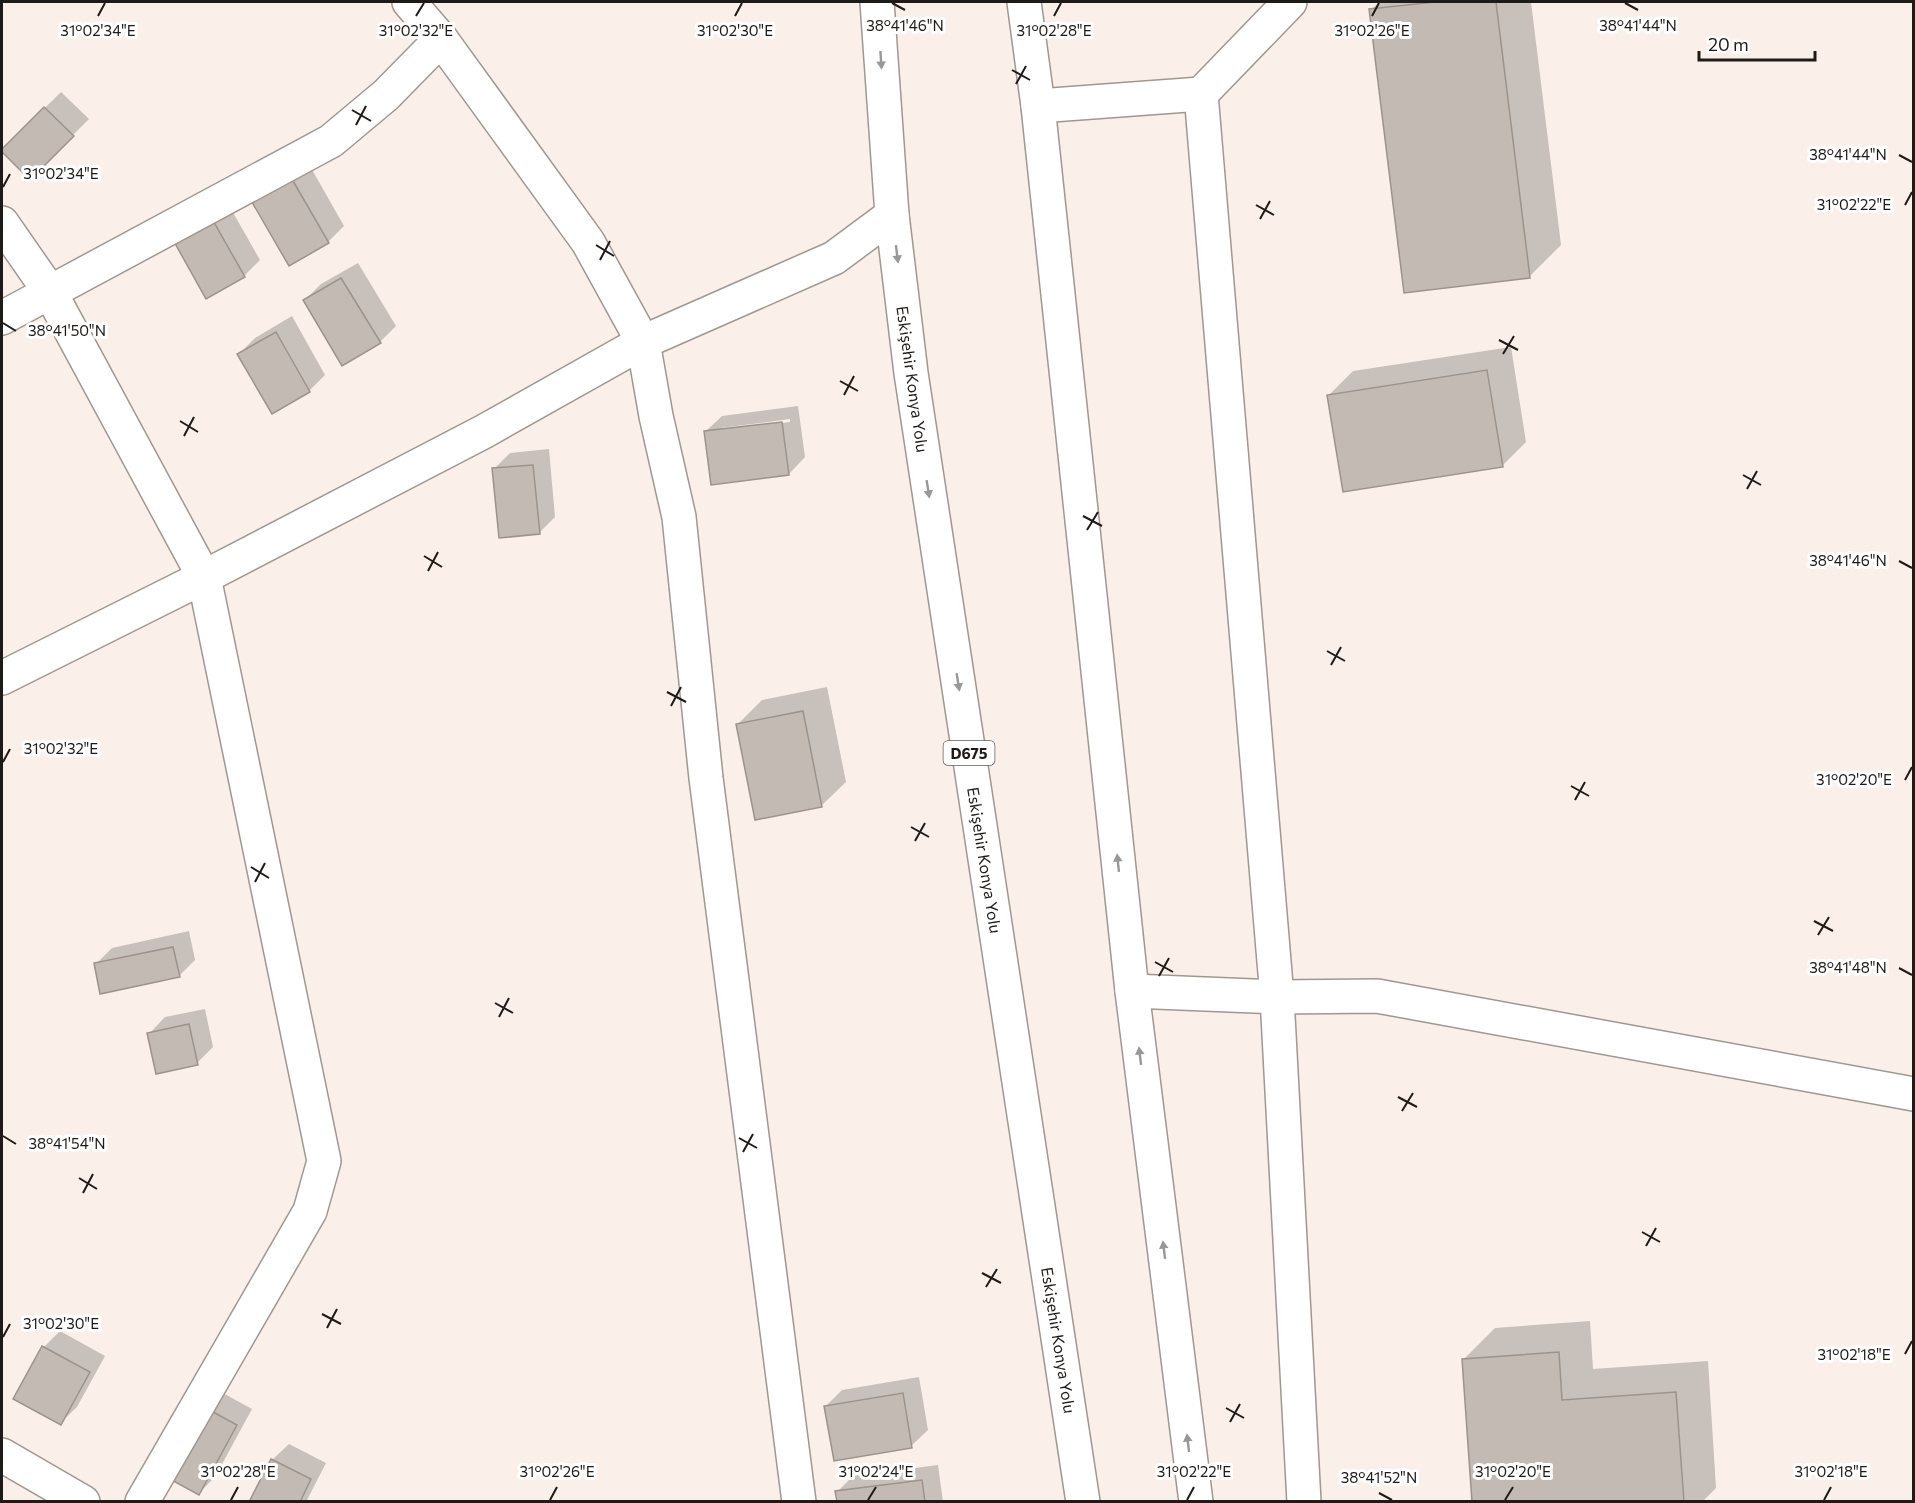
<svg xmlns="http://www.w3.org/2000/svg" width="1915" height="1503" font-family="Commissioner,sans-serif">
<rect width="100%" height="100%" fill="#faf0e9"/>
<!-- shadow -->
<g fill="#0003" fill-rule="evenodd">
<polygon points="1379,2 1531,2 1561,245 1530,276 1371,10"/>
<polygon points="61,92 89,119 30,178 2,150"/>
<polygon points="306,159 344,226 328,242 251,197"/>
<polygon points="227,202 260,260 244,276 190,222"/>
<polygon points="358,263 396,326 380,342 304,301 321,284"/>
<polygon points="292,316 325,375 309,391 239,354 255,338"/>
<polygon points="1511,347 1526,442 1502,466 1329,395 1353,371"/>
<path d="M798 406 805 457 789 474 705 432 722 416ZM790 419V422L721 431V428Z"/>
<polygon points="549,449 555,517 539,533 494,469 510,453"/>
<polygon points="827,687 846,782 821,806 738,724 762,700"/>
<polygon points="189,931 195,960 179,976 96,964 112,948"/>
<polygon points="205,1009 213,1047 197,1063 149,1034 165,1017"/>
<polygon points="1590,1321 1593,1369 1708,1361 1716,1488 1702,1502 1474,1502 1463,1360 1495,1328"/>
<polygon points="60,1331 105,1356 77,1407 60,1423 44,1347"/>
<polygon points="919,1377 928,1430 911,1446 826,1406 842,1390"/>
<polygon points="221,1392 252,1409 215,1477 199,1493 168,1476"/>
<polygon points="289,1444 326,1463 306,1502 251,1502 272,1460"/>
<polygon points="938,1465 943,1502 838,1502 837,1492 853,1476"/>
</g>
<!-- building -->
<g fill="#c3bab3" stroke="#9c938d" stroke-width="1.5">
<polygon points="1435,2 1496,2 1530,278 1404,293 1369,9"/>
<polygon points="44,107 74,136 30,180 2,152 2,149"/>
<polygon points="289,174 329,243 289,266 249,197"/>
<polygon points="211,217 245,277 206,299 172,238"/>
<polygon points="341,278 381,343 342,366 303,300"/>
<polygon points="276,332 310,392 272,414 237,354"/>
<polygon points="1487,370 1503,467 1343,492 1327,395"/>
<polygon points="782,422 789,475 711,485 704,431"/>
<polygon points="533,465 540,534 499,538 492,468"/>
<polygon points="803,711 822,807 755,820 736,724"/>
<polygon points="173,947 180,977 100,994 94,963"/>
<polygon points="189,1024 198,1065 156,1074 147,1033"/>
<polygon points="42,1346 90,1372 61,1425 13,1399"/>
<polygon points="1559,1352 1562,1400 1676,1392 1684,1502 1472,1502 1462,1359"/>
<polygon points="903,1393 912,1448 834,1461 824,1406"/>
<polygon points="204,1407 237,1425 199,1495 166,1477"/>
<polygon points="271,1459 311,1479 300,1502 249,1502"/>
<polygon points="922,1480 925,1502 837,1502 835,1491"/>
</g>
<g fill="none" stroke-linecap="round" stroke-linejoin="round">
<!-- minor casing -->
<g stroke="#a09791" stroke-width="36">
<g id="minor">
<polyline points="409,2 441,39 588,242 643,342 656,416 679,517 706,778 799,1502"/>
<polyline points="1201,94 1277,997 1304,1502"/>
<polyline points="1038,106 1201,94 1290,2"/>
<polyline points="2,223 50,292 204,577 324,1161 310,1211 142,1502"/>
<polyline points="2,318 331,141 386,95 441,39"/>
<polyline points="2,678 204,577 483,432 643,342 834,258 892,215"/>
<polyline points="1132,991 1277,997 1377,996 1914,1094"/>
<polyline points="2,1455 83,1502"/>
</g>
</g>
<!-- trunk casing -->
<g stroke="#a09791" stroke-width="36">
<g id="trunk">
<polyline points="877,2 892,215 911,373 1083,1502"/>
<polyline points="1024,2 1038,106 1132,991 1196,1502"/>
</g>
</g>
<!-- minor -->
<use href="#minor" stroke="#fff" stroke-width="33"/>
<!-- trunk -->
<use href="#trunk" stroke="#fff" stroke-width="33"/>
</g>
<!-- one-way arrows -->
<defs><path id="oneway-solid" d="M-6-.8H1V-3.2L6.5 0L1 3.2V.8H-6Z" transform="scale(1.5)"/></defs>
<g fill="#9a9897">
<use href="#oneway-solid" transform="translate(881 60) rotate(86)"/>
<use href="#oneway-solid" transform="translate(897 254) rotate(83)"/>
<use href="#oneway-solid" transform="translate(928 489) rotate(81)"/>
<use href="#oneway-solid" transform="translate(958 682) rotate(81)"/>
<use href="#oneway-solid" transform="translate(1118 863) rotate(-96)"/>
<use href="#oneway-solid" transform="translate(1140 1056) rotate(-97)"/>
<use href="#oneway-solid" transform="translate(1164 1250) rotate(-97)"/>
<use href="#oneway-solid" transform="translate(1188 1443) rotate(-97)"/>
</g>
<!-- ticks -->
<path fill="none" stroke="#1e1a18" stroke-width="2" d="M892 3 905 10M1625 3 1638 10M98 16 105 3M416 16 424 3M735 16 742 3M1054 16 1061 3M1372 16 1379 3M1012 70 1030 80M1016 84 1026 66M352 110 371 121M356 125 366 106M1899 155 1912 162M3 187 10 174M1256 205 1274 215M1905 205 1912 192M1260 219 1270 201M596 245 614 256M600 260 610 241M3 323 16 331M1499 340 1518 350M1503 354 1514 336M840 381 858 391M844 395 854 376M180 421 198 432M184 436 194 417M1743 475 1761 485M1747 489 1757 471M1083 516 1102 526M1087 530 1098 512M424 556 442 567M1899 561 1912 568M428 571 438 552M1327 651 1345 661M1331 665 1341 647M667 692 686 702M671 706 681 687M3 762 10 749M1905 780 1912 767M1571 786 1589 796M1575 800 1585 782M911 827 929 837M915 841 925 823M251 867 269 878M255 882 265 863M1814 921 1833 931M1818 935 1829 917M1155 962 1173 972M1899 968 1912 975M1159 976 1169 958M495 1003 513 1013M499 1017 509 998M1398 1097 1417 1107M1402 1111 1413 1093M3 1136 16 1144M739 1138 757 1148M743 1152 753 1134M79 1178 97 1189M83 1193 93 1174M1642 1232 1660 1242M1646 1246 1656 1228M982 1273 1001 1283M986 1287 997 1269M322 1314 341 1324M327 1328 337 1309M3 1337 10 1324M1905 1354 1912 1341M1226 1408 1244 1418M1230 1422 1240 1404M1379 1493 1392 1500M231 1500 238 1487M550 1500 557 1487M868 1500 876 1487M1187 1500 1194 1487M1505 1500 1513 1487M1824 1500 1831 1487"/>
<g text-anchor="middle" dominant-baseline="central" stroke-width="6" stroke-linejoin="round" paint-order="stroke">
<!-- shield labels -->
<rect fill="#fff" stroke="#625f5d" stroke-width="1.5" x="943.5" y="741" width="51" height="24" rx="4.5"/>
<g font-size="15" font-weight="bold" fill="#1e1a18">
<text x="969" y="753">D675</text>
</g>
<!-- street labels -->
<g font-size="16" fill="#1e1a18" stroke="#fff">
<text transform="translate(913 379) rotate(82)">Eskişehir Konya Yolu</text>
<text transform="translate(985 860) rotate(81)">Eskişehir Konya Yolu</text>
<text transform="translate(1059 1340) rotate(81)">Eskişehir Konya Yolu</text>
</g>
</g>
<g font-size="15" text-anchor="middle" fill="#1e1a18" stroke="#fff" stroke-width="6" stroke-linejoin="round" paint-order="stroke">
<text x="905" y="31">38°41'46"N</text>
<text x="1638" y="31">38°41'44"N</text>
<text x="98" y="36">31°02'34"E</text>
<text x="416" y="36">31°02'32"E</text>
<text x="735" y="36">31°02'30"E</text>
<text x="1054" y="36">31°02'28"E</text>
<text x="1372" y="36">31°02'26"E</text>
<text x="1848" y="160">38°41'44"N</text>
<text x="61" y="179">31°02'34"E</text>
<text x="1854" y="210">31°02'22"E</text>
<text x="67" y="336">38°41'50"N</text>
<text x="1848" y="566">38°41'46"N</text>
<text x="61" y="754">31°02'32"E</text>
<text x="1854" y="785">31°02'20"E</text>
<text x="1848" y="973">38°41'48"N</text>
<text x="67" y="1149">38°41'54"N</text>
<text x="61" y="1329">31°02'30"E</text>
<text x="1854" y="1360">31°02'18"E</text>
<text x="238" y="1477">31°02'28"E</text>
<text x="557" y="1477">31°02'26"E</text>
<text x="876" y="1477">31°02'24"E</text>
<text x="1194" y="1477">31°02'22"E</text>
<text x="1513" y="1477">31°02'20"E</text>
<text x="1831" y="1477">31°02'18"E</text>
<text x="1379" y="1483">38°41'52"N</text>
</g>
<!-- border -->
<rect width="1915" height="1503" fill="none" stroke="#1e1a18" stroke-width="6"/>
<!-- scale -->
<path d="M1699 51v9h116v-9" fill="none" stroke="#1e1a18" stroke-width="3"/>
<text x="1708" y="51" font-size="18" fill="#1e1a18" stroke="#ffffff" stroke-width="4.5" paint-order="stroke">20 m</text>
</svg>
